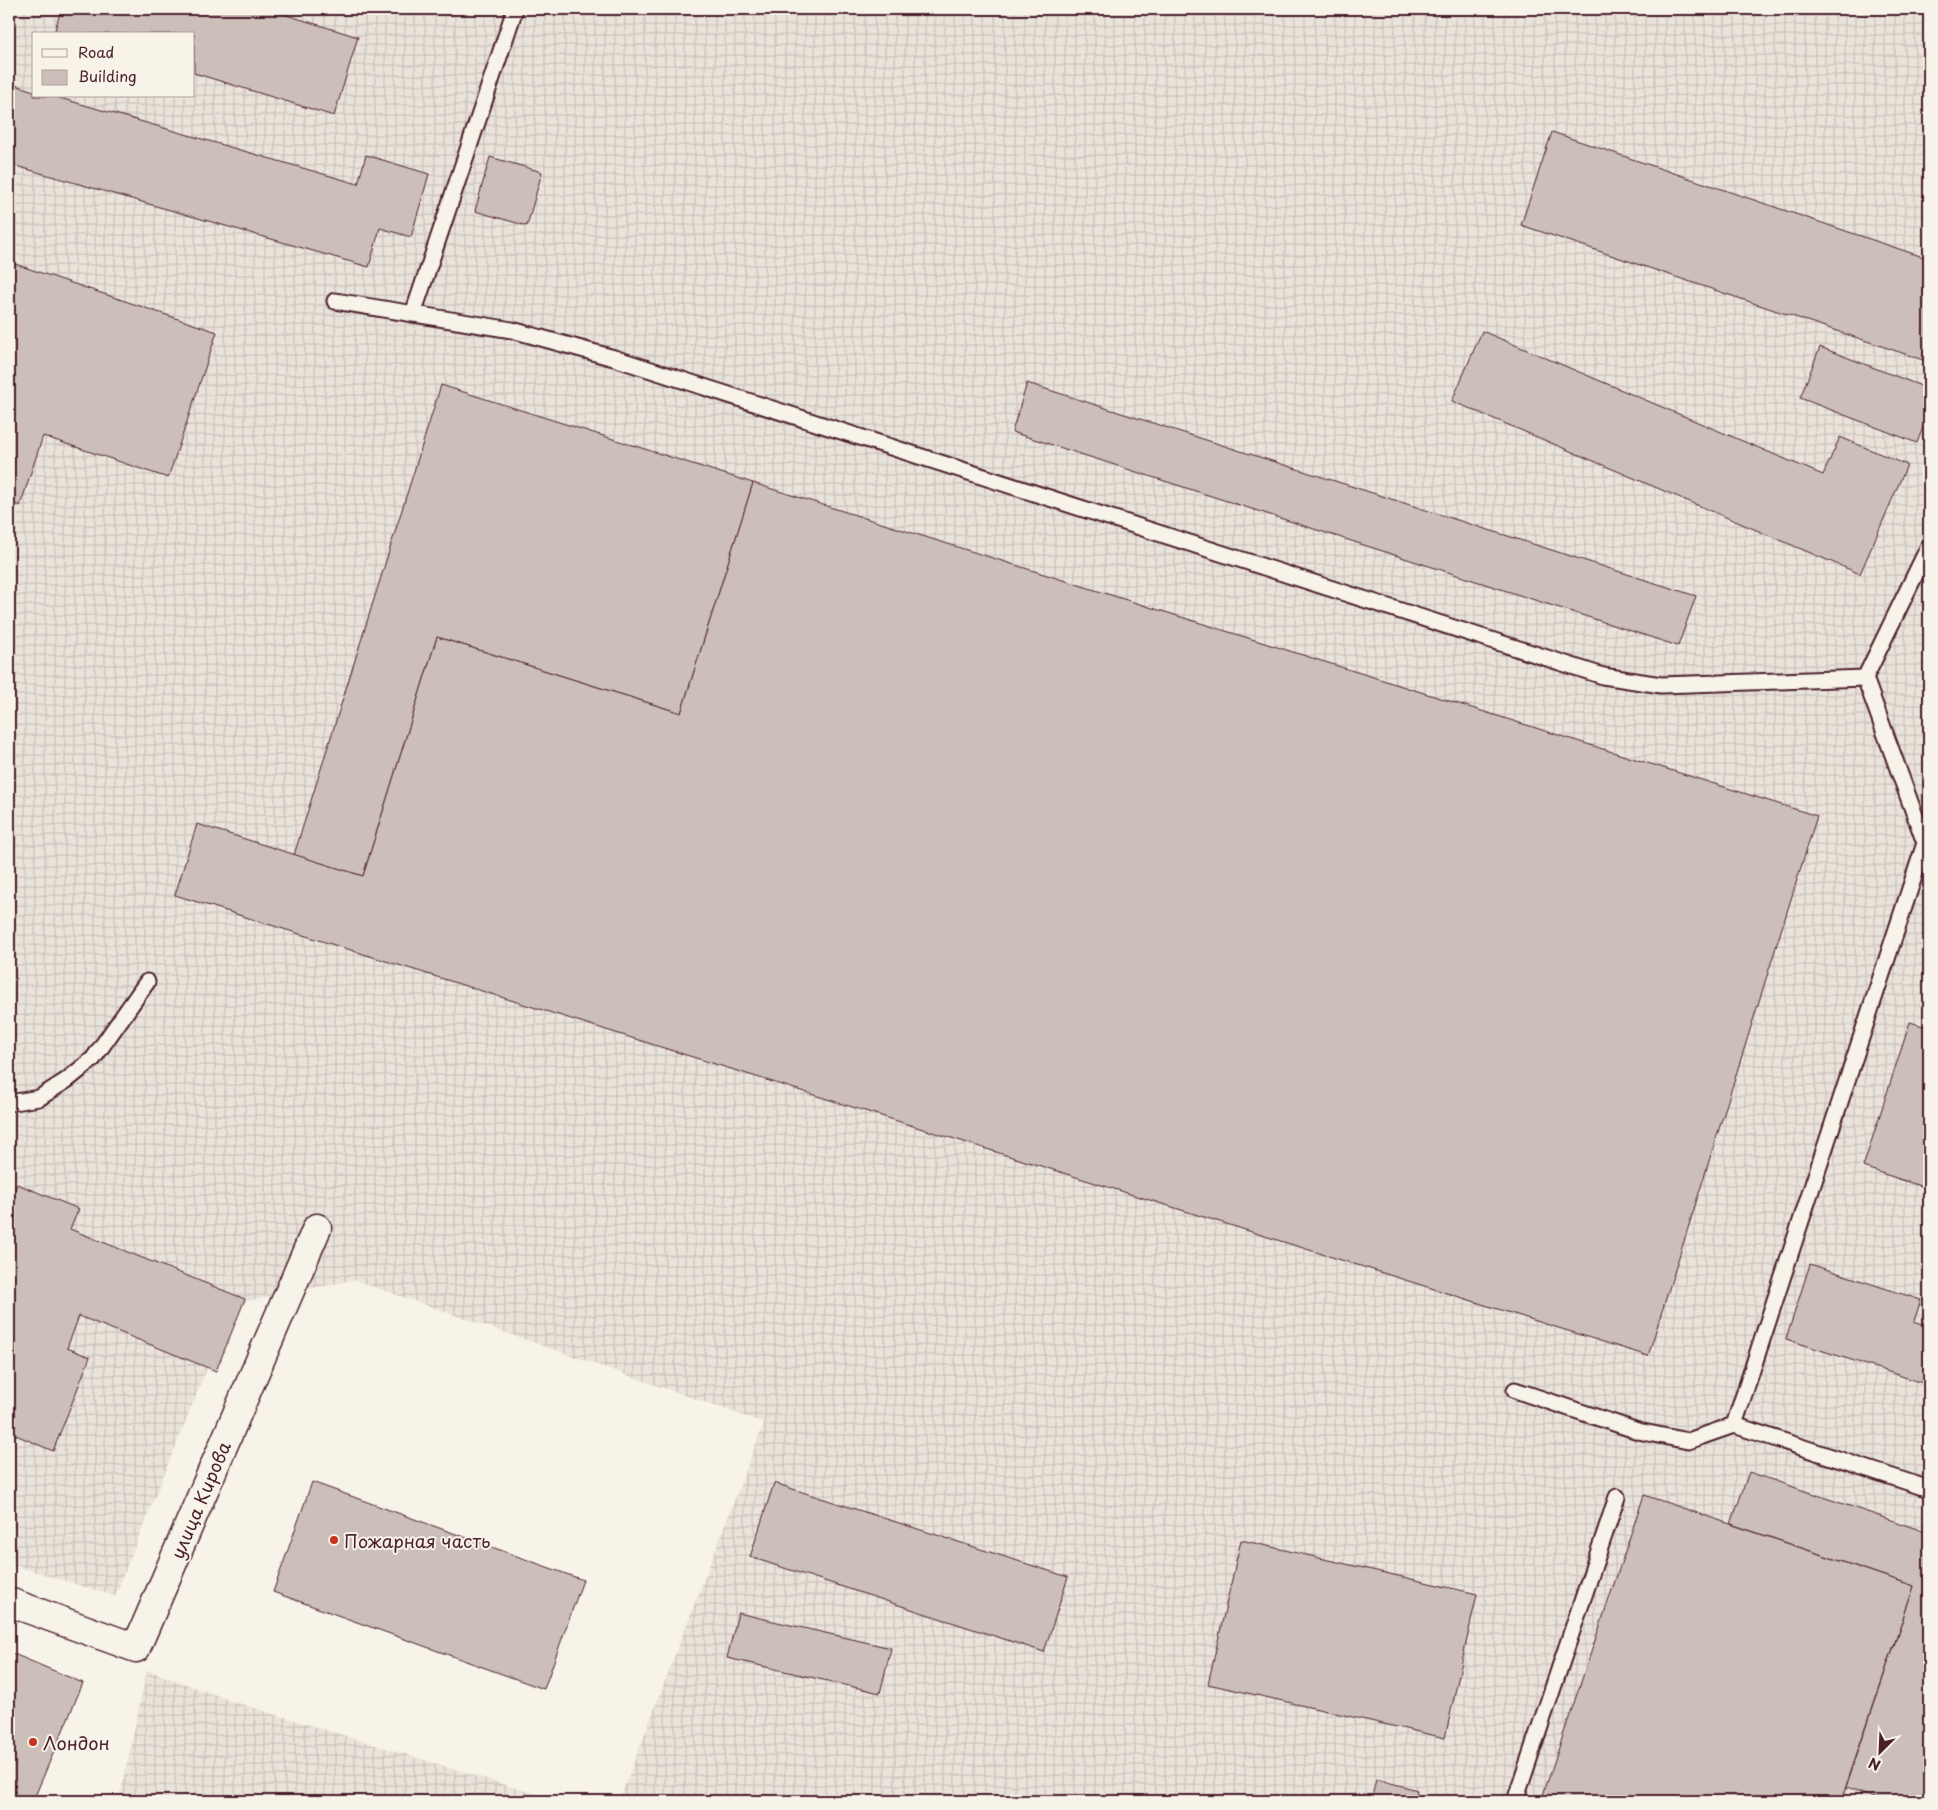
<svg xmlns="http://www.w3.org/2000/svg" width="1938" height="1810" font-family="'Playpen Sans',sans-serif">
<defs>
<pattern id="industrial-grid" width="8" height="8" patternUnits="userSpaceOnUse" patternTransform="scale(1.25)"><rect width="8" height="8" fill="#eae3da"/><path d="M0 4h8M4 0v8" fill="none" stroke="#cac2bb"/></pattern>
</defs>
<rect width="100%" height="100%" fill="#f7f3e8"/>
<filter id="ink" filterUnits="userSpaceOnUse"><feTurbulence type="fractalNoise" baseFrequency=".02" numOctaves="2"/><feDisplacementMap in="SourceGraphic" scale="10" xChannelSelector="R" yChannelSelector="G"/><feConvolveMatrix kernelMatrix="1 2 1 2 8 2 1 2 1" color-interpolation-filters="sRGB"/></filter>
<g filter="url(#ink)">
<!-- industrial -->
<g fill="url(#industrial-grid)" fill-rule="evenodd">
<path d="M9 9H1929V1801H619L764 1423 354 1280 233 1304 115 1596 9 1564ZM34 34H194V96H34Z"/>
<polygon points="147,1670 232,1701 558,1801 119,1801"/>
</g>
<!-- building -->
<g fill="#ccbfb9" stroke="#4a1f2b">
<polygon points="61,9 267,9 358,37 334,116 194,73 194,34 67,34 55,30"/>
<polygon points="9,83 34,91 34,96 53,96 358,184 366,155 429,174 411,237 380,228 369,267 9,164"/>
<polygon points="1552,132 1929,259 1929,362 1521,225"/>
<polygon points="490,157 542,172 527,226 475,211"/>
<polygon points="9,262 217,332 168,478 43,436 20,506 9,502"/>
<polygon points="1482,331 1823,475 1840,437 1907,465 1860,574 1452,401"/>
<polygon points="1820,347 1929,389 1929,411 1917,443 1800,398"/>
<polygon points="1027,383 1696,596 1678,646 1012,432"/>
<polygon points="441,385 753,483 681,713 437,637 363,876 294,855"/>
<polygon points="753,483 1817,816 1648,1356 175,895 197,824 363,876 437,637 681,713"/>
<polygon points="1910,1022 1929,1028 1929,1189 1863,1167"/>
<polygon points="17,1184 79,1209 70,1229 245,1299 216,1371 79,1316 67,1348 90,1357 53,1451 9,1432 9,1204"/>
<polygon points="1810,1264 1921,1300 1914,1321 1929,1326 1929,1385 1786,1339"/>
<polygon points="1749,1472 1929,1533 1929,1801 1883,1801 1846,1788 1914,1586 1731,1524"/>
<polygon points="312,1482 583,1580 544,1689 273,1592"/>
<polygon points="774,1483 1068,1577 1044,1652 750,1557"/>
<polygon points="1644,1495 1914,1586 1841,1801 1541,1801"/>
<polygon points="1241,1540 1477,1594 1445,1738 1208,1684"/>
<polygon points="738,1613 891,1648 880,1693 727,1658"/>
<polygon points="9,1652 83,1683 33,1801 9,1801"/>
<polygon points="1376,1779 1417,1790 1415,1801 1371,1801"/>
</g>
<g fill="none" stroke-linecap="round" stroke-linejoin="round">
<!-- lane casing -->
<g stroke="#4a1f2b" stroke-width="19">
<g id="lane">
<polyline points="335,301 512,330 614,358 1603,676 1661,685 1865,678 1925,843 1734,1425 1688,1441 1638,1431 1515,1390"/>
<polyline points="413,314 515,9"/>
<polyline points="1865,678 1929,546"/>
<polyline points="9,1103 39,1098 67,1080 93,1059 147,982"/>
<polyline points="1734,1425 1929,1489"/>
<polyline points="1515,1801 1617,1497"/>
</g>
</g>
<!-- street casing -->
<g stroke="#4a1f2b" stroke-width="31">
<polyline id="street" points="9,1602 136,1648 317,1228"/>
</g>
<!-- lane -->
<use href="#lane" stroke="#f7f3e8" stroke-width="15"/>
<!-- street -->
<use href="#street" stroke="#f7f3e8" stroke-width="28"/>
</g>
</g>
<!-- markers -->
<g fill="#c8321e" stroke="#f7f3e8" stroke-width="2">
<circle cx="334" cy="1540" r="5"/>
<circle cx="33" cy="1742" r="5"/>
</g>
<g text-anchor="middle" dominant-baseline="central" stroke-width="4" stroke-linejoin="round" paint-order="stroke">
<!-- street labels -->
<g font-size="18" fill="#4a1f2b" stroke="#f7f3e8">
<text transform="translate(200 1500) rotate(-67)">улица Кирова</text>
</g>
<!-- poi labels -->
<g font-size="18" fill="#4a1f2b" stroke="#f7f3e8" text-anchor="start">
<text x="344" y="1540">Пожарная часть</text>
<text x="43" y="1742">Лондон</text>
</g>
</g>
<!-- margin -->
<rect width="1938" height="1810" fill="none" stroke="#f7f3e8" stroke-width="30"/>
<rect x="15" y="15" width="1908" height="1780" fill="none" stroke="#4a1f2b" stroke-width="2" filter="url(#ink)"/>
<!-- legend -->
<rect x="32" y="32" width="162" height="65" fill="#f7f3e8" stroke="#b29e9c"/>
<rect x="42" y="49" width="25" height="8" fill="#f7f3e8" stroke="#b29e9c"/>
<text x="78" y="58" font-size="15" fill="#4a1f2b">Road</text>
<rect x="42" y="70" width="25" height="15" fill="#ccbfb9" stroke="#b29e9c"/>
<text x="78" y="82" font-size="15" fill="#4a1f2b">Building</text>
<!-- north arrow -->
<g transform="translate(1880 1752) rotate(204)" stroke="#f7f3e8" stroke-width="4" paint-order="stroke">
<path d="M0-4L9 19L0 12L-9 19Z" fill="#4a1f2b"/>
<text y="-8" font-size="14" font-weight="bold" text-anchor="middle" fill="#4a1f2b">N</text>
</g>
</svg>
